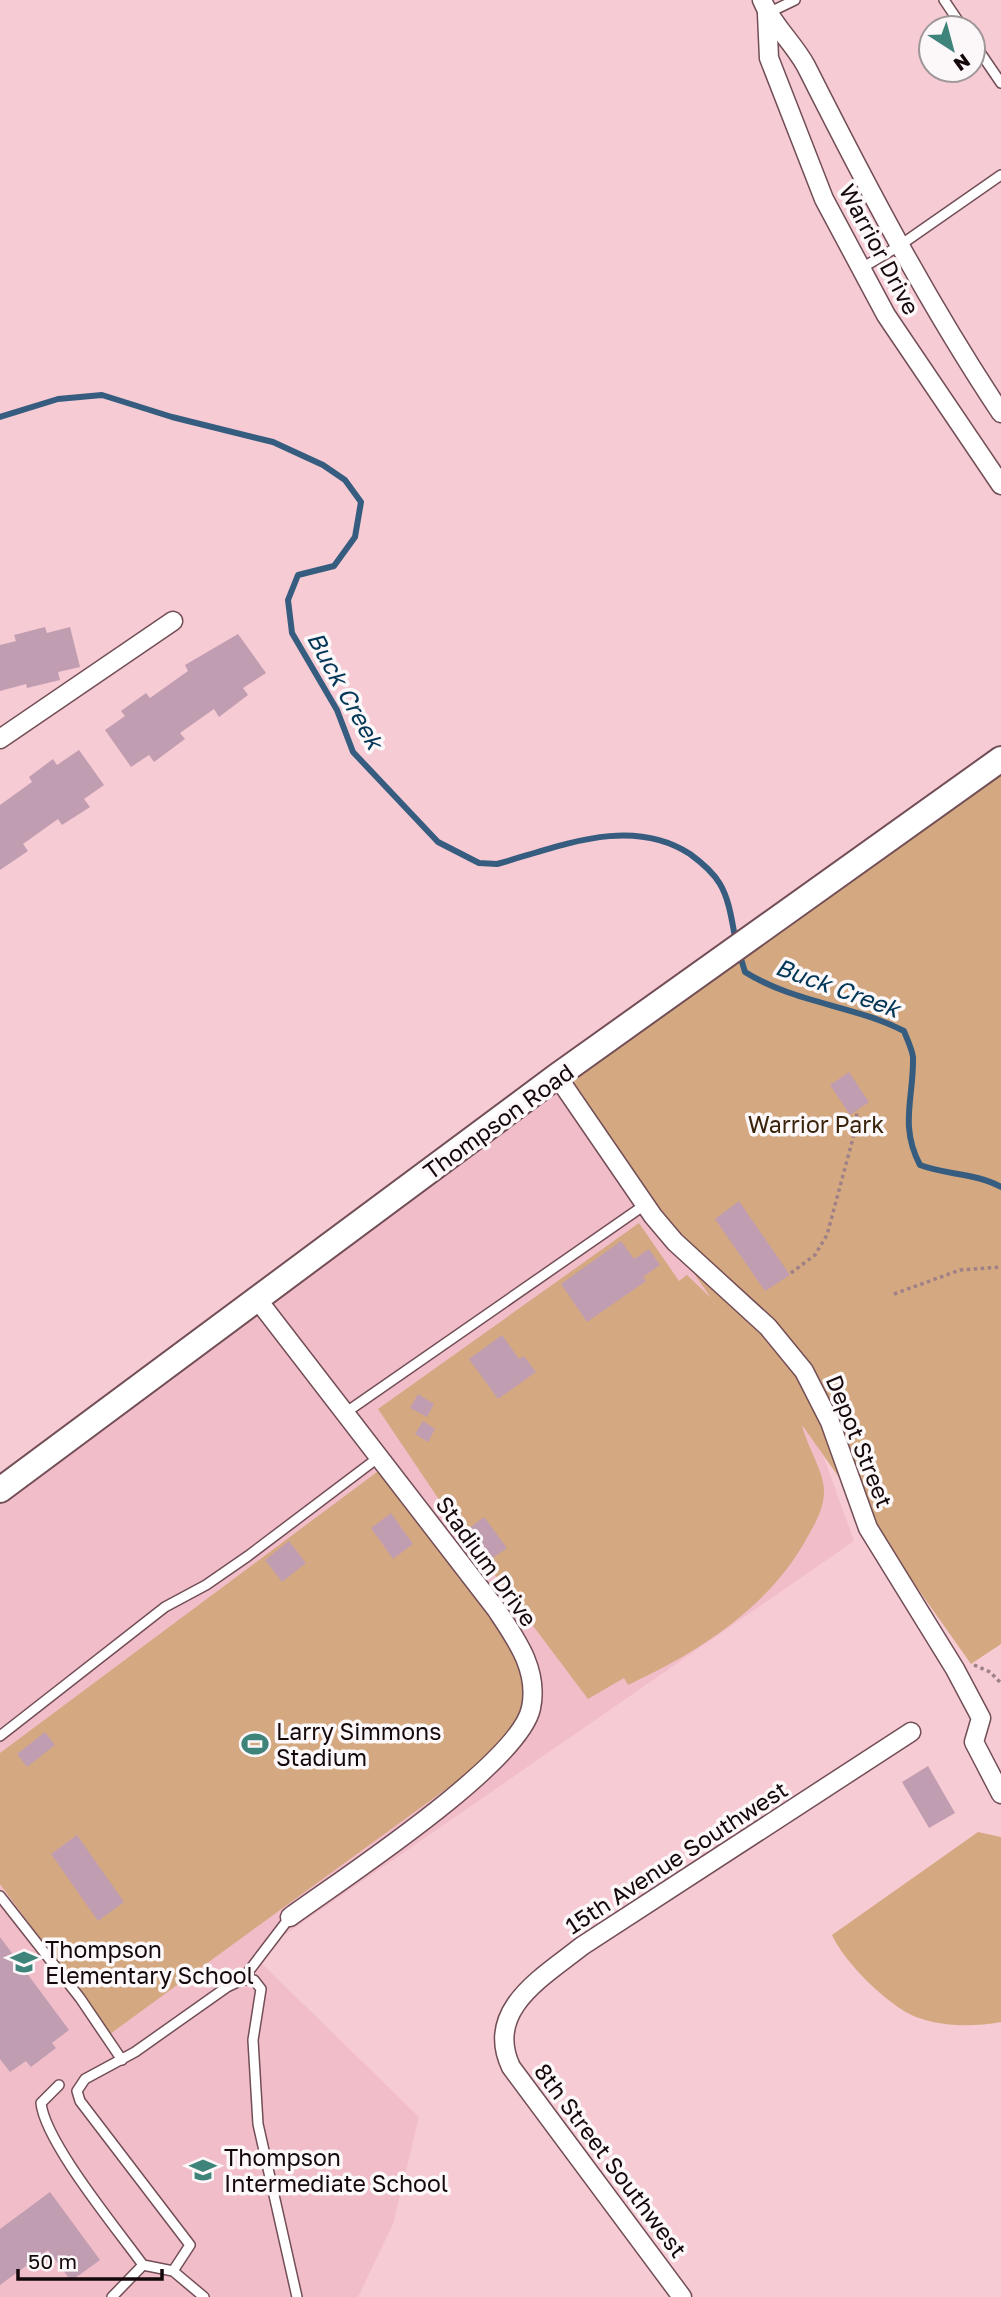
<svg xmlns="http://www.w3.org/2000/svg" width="1001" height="2297" font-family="'Golos Text',sans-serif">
<rect width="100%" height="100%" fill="#f6cbd4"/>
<!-- built -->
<polygon fill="#f1bdc9" points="557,1076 806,1408 854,1541 254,1956 419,2117 393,2224 358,2297 0,2297 0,1490"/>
<!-- green -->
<g fill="#d4a982">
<path d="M1001 769V1644L971 1664 802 1425C806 1444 825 1474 824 1491 824 1508 816 1522 808 1536 770 1607 699 1652 628 1685L624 1678 588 1699 446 1510 378 1409 639 1223 679 1281 687 1275 711 1298 557 1076Z"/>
<path d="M381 1469 511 1646C515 1655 524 1666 526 1676 533 1710 505 1736 486 1760L110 2034 0 1884V1753Z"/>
<path d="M978 1832 1001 1837V2022C973 2027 943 2027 916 2017 888 2006 844 1962 832 1935Z"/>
</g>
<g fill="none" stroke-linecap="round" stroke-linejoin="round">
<!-- stream -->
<g stroke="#365d7f" stroke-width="6">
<path d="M0 417 58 399 102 395 172 417 273 442 323 465 345 480 361 502 355 537 334 566 298 575 288 600 292 633 337 710 353 752 438 842 479 863 497 864C559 847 630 815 690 854 701 862 713 872 720 884 730 901 732 923 736 942"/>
<path d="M739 952 745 972C794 1003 853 1005 904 1031 907 1039 912 1049 913 1057 914 1098 899 1125 920 1165 946 1175 976 1173 1001 1187"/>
</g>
</g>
<!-- building -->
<g fill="#c19db1">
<polygon points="45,627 47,633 70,627 80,667 58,672 60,680 27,688 26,684 0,691 0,645 16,641 14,635"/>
<polygon points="238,634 266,673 243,688 248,695 219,717 214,709 180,733 185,739 154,762 149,755 131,767 105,730 125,716 121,711 146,693 150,698 188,671 185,665"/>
<polygon points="79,750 104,785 84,799 90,807 62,825 58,819 23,844 28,851 0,870 0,805 32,782 29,777 53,759 57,765"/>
<polygon points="849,1072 869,1102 850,1115 830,1085"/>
<polygon points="739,1201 790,1275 765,1291 715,1219"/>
<polygon points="621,1241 634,1259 649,1249 660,1265 643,1277 646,1281 587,1322 561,1284"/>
<polygon points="502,1335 519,1359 524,1356 536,1372 498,1399 469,1359"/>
<polygon points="418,1394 434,1404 427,1417 410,1408"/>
<polygon points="423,1421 435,1429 428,1442 415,1434"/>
<polygon points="391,1513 413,1544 393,1559 371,1528"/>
<polygon points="484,1517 507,1548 487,1562 464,1532"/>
<polygon points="289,1541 306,1563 282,1582 265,1560"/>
<polygon points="45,1732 55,1745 27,1767 17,1754"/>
<polygon points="928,1766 955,1813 929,1828 902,1782"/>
<polygon points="77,1835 124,1902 98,1921 51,1854"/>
<polygon points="0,1937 69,2030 52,2043 56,2048 31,2067 26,2061 10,2072 0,2059"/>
<polygon points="50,2192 100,2260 71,2281 48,2250 0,2285 0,2229"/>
</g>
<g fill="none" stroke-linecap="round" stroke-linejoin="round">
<!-- lane casing -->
<g stroke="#724e56" stroke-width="12">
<g id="lane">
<polyline points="944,0 963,28"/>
<polyline points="768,13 795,0"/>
<polyline points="973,42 1001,83"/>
<polyline points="860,269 899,246 1001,175"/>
<polyline points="345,1413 646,1204"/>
<polyline points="0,1736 165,1607 206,1585 248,1556 379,1457"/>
<polyline points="0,1896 80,1998 122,2060"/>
<polyline points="242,1980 290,1917"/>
<path d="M59 2085 41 2103C45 2142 117 2229 143 2265L173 2271 204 2297"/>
<polyline points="173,2271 190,2245 80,2101 77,2091 85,2079 135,2052 227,1987 242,1980 254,1980 261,1989 253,2040 258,2124 297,2297"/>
<polyline points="112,2297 143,2265"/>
</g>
</g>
<!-- street casing -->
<g stroke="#724e56" stroke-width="21">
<g id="street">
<path d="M762 0C772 25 793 42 806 66 866 185 927 302 1001 413"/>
<polyline points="767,14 769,58 824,199 886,315 1001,485"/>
<polyline points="0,739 173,621"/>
<polyline points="557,1076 653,1216 675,1242 768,1327 804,1371 830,1422 868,1528 955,1669 981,1718 974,1742 1001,1794"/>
<path d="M257 1299 496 1609C516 1639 539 1670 531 1708 520 1763 341 1880 290 1917"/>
<path d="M682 2297 511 2067C484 2010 543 1977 582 1946L911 1732"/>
</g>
</g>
<!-- secondary casing -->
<g stroke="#724e56" stroke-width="28">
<polyline id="secondary" points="0,1490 557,1076 1001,759"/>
</g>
<!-- path -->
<g stroke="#a08087" stroke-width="3.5" stroke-dasharray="3.5 3.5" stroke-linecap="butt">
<polyline points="791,1273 815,1255 827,1235 856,1127 857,1110"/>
<polyline points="894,1294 960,1270 1001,1267"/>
<polyline points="974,1665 990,1672 1001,1683"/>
</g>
<!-- lane -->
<use href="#lane" stroke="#fff" stroke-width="9"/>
<!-- street -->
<use href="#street" stroke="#fff" stroke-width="18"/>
<!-- secondary -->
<use href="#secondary" stroke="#fff" stroke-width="24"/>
</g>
<!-- icons -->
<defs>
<g id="stadium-bare" transform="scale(2.1)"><path d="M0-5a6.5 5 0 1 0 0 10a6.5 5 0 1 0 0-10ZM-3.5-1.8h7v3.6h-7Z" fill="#3f847b" stroke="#fcf7f8" stroke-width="2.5" paint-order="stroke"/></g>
<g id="school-bare" transform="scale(2.1)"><path d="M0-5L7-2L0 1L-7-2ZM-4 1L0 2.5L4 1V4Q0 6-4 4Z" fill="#3f847b" stroke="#fcf7f8" stroke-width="2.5" paint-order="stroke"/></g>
</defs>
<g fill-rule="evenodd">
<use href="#stadium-bare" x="255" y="1744"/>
<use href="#school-bare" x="24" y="1962"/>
<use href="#school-bare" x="203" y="2170"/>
</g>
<g text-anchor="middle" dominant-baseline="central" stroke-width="7" stroke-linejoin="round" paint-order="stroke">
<!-- street labels -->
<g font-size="23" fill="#15080b" stroke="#fcf7f8">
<text transform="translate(880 249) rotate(62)">Warrior Drive</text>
<text transform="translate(498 1121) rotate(-36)">Thompson Road</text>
<text transform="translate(860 1441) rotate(68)">Depot Street</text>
<text transform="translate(487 1561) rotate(54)">Stadium Drive</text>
<text transform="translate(676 1857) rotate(-33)">15th Avenue Southwest</text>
<text transform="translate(611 2160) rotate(53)">8th Street Southwest</text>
</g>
<!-- park labels -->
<g font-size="23" fill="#3a230b" stroke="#fcf7f8">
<text x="816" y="1124">Warrior Park</text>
</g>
<!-- poi labels -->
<g font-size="23" fill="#15080b" stroke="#fcf7f8" text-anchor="start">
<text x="276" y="1731">Larry Simmons<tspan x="276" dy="26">Stadium</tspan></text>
<text x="45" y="1949">Thompson<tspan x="45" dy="26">Elementary School</tspan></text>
<text x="224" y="2157">Thompson<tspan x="224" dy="26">Intermediate School</tspan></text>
</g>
<!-- water labels -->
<g font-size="24" font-style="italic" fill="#033757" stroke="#fcf7f8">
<text transform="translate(346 690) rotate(61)">Buck Creek</text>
<text transform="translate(838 987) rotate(20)">Buck Creek</text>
</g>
</g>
<!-- north arrow -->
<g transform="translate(952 49) rotate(144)"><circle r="33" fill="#fcf7f8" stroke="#a09799" stroke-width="2"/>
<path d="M0-5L12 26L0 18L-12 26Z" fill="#3f847b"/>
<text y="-10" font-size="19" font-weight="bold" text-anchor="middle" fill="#15080b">N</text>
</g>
<!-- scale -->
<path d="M18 2269v10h144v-10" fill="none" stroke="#15080b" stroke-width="3.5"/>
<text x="28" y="2269" font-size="21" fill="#15080b" stroke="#fcf7f8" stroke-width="5" paint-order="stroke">50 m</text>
</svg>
